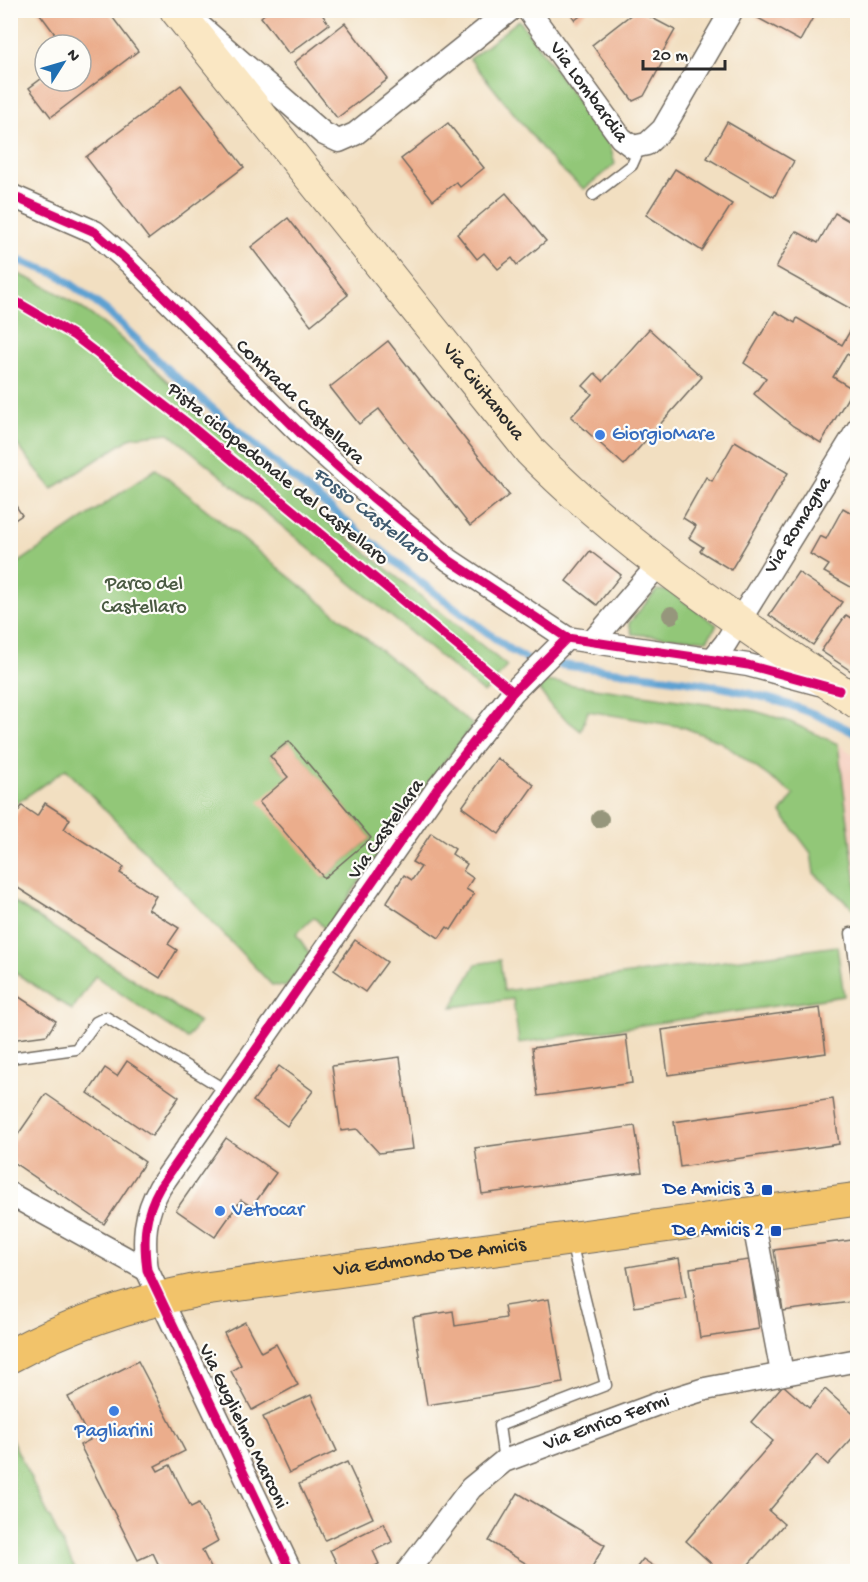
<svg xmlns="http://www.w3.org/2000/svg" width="868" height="1582" font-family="'Gochi Hand',sans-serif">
<rect width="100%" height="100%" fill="#fdfcf7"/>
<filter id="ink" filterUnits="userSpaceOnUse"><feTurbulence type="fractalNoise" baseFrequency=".0167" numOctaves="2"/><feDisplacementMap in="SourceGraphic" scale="12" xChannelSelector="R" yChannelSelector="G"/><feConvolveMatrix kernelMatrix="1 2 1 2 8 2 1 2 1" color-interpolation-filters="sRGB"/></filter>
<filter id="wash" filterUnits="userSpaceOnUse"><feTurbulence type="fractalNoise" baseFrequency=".008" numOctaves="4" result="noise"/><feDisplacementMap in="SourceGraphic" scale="24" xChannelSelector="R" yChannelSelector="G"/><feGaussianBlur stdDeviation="1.35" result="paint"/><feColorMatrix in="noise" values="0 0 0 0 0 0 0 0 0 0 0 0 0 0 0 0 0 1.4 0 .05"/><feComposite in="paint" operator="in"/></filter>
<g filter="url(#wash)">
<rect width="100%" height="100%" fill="#f2dfc1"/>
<!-- built -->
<polygon fill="#f6d2c3" points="838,744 857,757 857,893 857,890"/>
<!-- green -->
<g fill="#92c778" stroke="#5e7952" stroke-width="1.5" fill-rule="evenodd">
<polygon points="519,20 610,145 615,164 584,189 553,162 470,59"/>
<path d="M10 271C102 303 164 383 235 445 324 521 417 592 507 666L484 693 169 433 132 437 52 489 11 437Z"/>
<path d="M156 469 473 725 425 787 326 930 314 917 296 934 310 954 286 987 272 985 66 769 11 807V568ZM288 741 371 838 324 878 288 777 270 756Z"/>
<polygon points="657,590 669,591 717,625 707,640 632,634 629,623"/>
<polygon points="545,681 755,711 788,721 838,744 857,893 857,912 814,873 811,853 781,813 794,795 721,742 683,727 588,711 581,731 553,709 538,688"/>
<polygon points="11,900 199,1022 187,1039 95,976 72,1010 11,970"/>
<polygon points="837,946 844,996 519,1043 513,999 452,1007 476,964 500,960 504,991"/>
<polygon points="10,1438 11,1438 76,1571 11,1571"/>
</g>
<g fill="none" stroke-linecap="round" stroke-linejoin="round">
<!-- stream -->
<path stroke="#5da1d2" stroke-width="8" d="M10 257 59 275 107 311 168 370 287 473 419 581 512 651 531 661C639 676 761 680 858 735"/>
</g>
<g id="blocks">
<!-- building -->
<g fill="#ebad8c">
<polygon points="37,10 107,10 138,51 51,117 29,88 45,76 45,81 81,81 81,45 63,45"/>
<polygon points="269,10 319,10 329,24 289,54 261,17"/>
<polygon points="568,10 588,10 575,20"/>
<polygon points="637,10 675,30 661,55 663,61 644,96 633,101 592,45"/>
<polygon points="760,10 817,10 800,41 756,17"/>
<polygon points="345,23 388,79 337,118 294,63"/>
<polygon points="181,85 244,167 149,239 86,157"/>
<polygon points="727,122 794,161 774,197 707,158"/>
<polygon points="448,123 484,168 460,187 456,182 433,200 401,159"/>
<polygon points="675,169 732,204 702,251 646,215"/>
<polygon points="506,193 546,241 517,265 512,258 498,269 484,253 477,259 457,234"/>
<polygon points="835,213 858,226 858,313 776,267 796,231 818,243"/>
<polygon points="288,218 348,295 311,325 251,247"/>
<polygon points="775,311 795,323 797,318 842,345 853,326 858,328 858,360 847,354 833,377 853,389 821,443 793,426 754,394 766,378 744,363"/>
<polygon points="649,329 702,377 624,465 571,417 592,394 583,386 595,373 603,381"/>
<polygon points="388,341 509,495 470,526 379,409 359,424 330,387"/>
<polygon points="735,441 788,473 731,570 700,551 703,547 689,538 696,526 683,518 706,477 712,481"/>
<polygon points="10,497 22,515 10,523"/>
<polygon points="843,508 858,517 858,591 824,572 829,565 810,554 820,536 826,539"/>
<polygon points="590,551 621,575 597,605 566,581"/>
<polygon points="798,572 842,602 813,645 769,615"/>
<polygon points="846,615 854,620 858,615 858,671 851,671 821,651"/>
<polygon points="289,741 371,838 324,878 259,802 288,777 270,756"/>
<polygon points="497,758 534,785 499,834 462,807"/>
<polygon points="45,803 70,819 64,829 124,867 120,873 156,896 148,909 179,928 168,944 177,950 160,978 10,883 10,823 22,806 37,816"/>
<polygon points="431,833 455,849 452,854 467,864 463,871 473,878 466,889 474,894 451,930 447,927 439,938 386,903 404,875 412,880 421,867 412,862"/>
<polygon points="355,940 387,962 365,992 334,970"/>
<polygon points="10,991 56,1021 47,1035 10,1040"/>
<polygon points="820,1008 826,1053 668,1075 662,1030"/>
<polygon points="626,1035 632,1083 538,1096 532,1048"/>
<polygon points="400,1057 413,1149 379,1153 357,1129 341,1131 332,1066"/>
<polygon points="127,1061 179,1097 152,1136 88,1093 105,1068 117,1076"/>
<polygon points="279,1066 313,1091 287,1126 253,1101"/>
<polygon points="46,1094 145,1162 104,1224 10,1160 10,1146"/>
<polygon points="833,1099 839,1144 680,1167 674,1122"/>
<polygon points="635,1126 642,1172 482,1194 475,1148"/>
<polygon points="226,1138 276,1173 252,1207 241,1200 215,1237 176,1210"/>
<polygon points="852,1240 858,1244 858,1301 783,1311 774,1250"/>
<polygon points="679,1258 686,1298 635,1307 627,1267"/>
<polygon points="749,1260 759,1329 700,1338 690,1268"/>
<polygon points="549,1299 563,1383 427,1405 413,1317 453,1311 455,1326 506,1318 504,1306"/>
<polygon points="245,1322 261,1352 276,1344 298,1385 252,1410 231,1371 241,1365 224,1333"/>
<polygon points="138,1361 185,1451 155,1466 158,1471 170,1465 191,1507 199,1503 218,1541 202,1550 213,1572 162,1572 153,1553 138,1560 80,1445 90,1440 68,1397"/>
<polygon points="783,1385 809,1408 825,1389 858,1418 858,1432 828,1465 817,1455 769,1511 784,1524 742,1572 721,1572 686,1541 773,1441 751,1422"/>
<polygon points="311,1395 337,1451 289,1473 263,1417"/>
<polygon points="347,1462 373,1518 325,1540 299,1484"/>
<polygon points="518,1493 605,1545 589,1572 540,1572 489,1541"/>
<polygon points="384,1523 392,1542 373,1551 379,1564 364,1572 341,1572 330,1550"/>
<polygon points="643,1559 662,1572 633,1572"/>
</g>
</g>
</g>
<g filter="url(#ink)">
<use href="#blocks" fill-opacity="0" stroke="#716a60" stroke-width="1.5"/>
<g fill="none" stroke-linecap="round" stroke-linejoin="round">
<!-- lane casing -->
<g stroke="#716a60" stroke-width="13">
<g id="lane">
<polyline points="593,195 632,165 640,147"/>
<polyline points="851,933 858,983"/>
<polyline points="10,1058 76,1049 96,1022 106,1017 227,1091"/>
<polyline points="504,1461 499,1426 606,1385 571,1242"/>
</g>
</g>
<!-- street casing -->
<g stroke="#716a60" stroke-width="25">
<g id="street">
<path id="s1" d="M528 10 621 138 633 147 647 144 663 129 732 10"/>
<polyline points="200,26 324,134 339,141 355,134 510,10"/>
<polyline points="10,195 95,232 130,263 302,435 372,497 449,560 567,638 748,665 819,684"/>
<polyline points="592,642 659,564"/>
<path id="s2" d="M712 660 725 644 858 429"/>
<polyline points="10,1194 147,1270"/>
<polyline points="752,1214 782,1373"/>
<path d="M291 1572 147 1270C143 1238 144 1215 160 1187L437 789 513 692 567 638"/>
<path id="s3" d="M407 1572 471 1488 504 1461 660 1403 705 1389 858 1360"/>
</g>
</g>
<!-- secondary casing -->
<g stroke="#716a60" stroke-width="34">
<g id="secondary">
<path id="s4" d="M176 10 530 451C627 550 744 625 858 703"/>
</g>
</g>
<!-- primary casing -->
<g stroke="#716a60" stroke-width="35">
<g id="primary">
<path id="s5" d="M10 1356C69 1324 133 1303 198 1290L858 1199"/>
</g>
</g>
<!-- lane -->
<use href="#lane" stroke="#fff" stroke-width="10"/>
<!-- street -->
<use href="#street" stroke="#fff" stroke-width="22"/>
<!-- secondary -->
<use href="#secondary" stroke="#fae7c3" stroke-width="32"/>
<!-- primary -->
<use href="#primary" stroke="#f2c36a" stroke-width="33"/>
<!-- cycleway casing -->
<g stroke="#fdfcf7" stroke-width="13">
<g id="cycleway">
<polyline points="10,195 95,232 130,263 302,435 372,497 449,560 567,638 748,665 839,690"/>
<polyline points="10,298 73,335 186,422 513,692"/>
<path d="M291 1572 147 1270C143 1238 144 1215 160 1187L437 789 513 692 567 638"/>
</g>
</g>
<!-- cycleway -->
<use href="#cycleway" stroke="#d6006c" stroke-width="9"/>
</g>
<!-- trees -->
<g fill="#96967b">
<circle cx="671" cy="615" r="9"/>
<circle cx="600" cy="819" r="9"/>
</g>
</g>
<!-- markers -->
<g fill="#3f7fe0" stroke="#fdfcf7" stroke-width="2">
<circle cx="600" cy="435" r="6"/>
<circle cx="220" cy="1211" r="6"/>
<circle cx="114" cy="1411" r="6"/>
</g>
<g fill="#1a4fb4" stroke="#fdfcf7" stroke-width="2">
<rect x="761" y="1184" width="12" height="12" rx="3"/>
<rect x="770" y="1225" width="12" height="12" rx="3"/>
</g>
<g text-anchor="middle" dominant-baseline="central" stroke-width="4.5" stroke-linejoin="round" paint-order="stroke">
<!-- street labels -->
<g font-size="20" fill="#2b2b2b" stroke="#fdfcf7">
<text stroke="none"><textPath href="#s1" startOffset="102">Via Lombardia</textPath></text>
<text stroke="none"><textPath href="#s4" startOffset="490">Via Civitanova</textPath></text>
<text transform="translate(299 403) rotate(44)">Contrada Castellara</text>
<text transform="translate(277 475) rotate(39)">Pista ciclopedonale del Castellaro</text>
<text stroke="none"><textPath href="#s2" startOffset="160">Via Romagna</textPath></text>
<text transform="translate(387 830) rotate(-55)">Via Castellara</text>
<text stroke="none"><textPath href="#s5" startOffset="434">Via Edmondo De Amicis</textPath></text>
<text stroke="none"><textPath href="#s3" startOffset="258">Via Enrico Fermi</textPath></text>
<text transform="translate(242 1427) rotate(64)">Via Guglielmo Marconi</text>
</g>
<!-- shop labels -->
<g font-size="20" fill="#366cbe" stroke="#fdfcf7" text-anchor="start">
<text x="612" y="435">GiorgioMare</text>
<text x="232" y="1211">Vetrocar</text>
<text x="114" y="1432" text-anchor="middle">Pagliarini</text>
</g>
<!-- park labels -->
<g font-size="20" fill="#4a5a42" stroke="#fdfcf7">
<text x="144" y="585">Parco del<tspan x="144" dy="23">Castellaro</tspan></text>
</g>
<!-- transit labels -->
<g font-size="20" fill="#164399" stroke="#fdfcf7" text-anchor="end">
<text x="755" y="1190">De Amicis 3</text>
<text x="764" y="1231">De Amicis 2</text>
</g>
<!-- water labels -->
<g font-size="21" font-style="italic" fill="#3f5a6e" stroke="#fdfcf7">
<text transform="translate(370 516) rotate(38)">Fosso Castellaro</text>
</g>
</g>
<!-- margin -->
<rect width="868" height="1582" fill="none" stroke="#fdfcf7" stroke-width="36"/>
<!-- north arrow -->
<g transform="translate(63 63) rotate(53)"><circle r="28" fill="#fdfcf7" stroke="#a9a8a5" stroke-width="1.5"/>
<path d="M0-4.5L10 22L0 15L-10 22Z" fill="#1f6fb2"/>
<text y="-9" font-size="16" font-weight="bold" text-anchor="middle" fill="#2b2b2b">N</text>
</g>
<!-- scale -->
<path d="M643 60v9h82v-9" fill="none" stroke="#2b2b2b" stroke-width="3"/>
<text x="652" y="60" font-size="18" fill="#2b2b2b" stroke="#fdfcf7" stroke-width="4.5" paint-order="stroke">20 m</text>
</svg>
